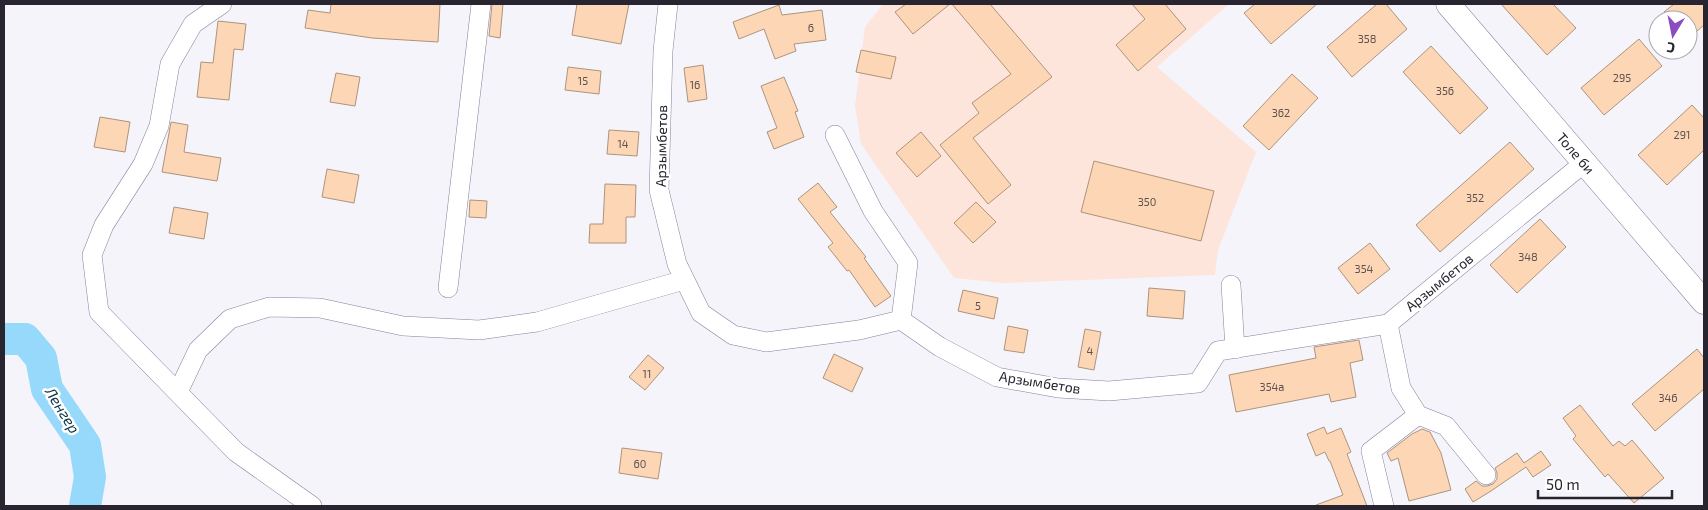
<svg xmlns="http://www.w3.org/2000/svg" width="1708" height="510" font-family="'Exo 2',sans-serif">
<rect width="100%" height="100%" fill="#f5f4fa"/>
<!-- commercial -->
<polygon fill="#fde5db" points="883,4 1229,4 1157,67 1256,152 1218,250 1215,275 1003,283 954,278 861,144 855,106 865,27"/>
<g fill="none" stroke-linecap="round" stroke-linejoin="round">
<!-- river -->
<polyline stroke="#96d9fa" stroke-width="32" points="4,339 25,339 41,358 47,389 85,445 90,477 85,506"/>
</g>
<!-- building -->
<g fill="#fdd7b5" stroke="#ae937c">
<polygon points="331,4 440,4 438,42 372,38 305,28 308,10 330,13"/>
<polygon points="492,4 503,4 500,38 489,36"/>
<polygon points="577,4 629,4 621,44 572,35"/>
<polygon points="906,4 950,4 913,34 895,12"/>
<polygon points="952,4 990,4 1052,77 973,138 1011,185 988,204 940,145 979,113 972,103 1011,74"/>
<polygon points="1132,4 1165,4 1186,29 1138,71 1116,45 1145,19"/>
<polygon points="1255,4 1317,4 1271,44 1244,13"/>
<polygon points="1377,4 1386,4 1407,29 1352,77 1327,47"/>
<polygon points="1501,4 1553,4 1576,28 1547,55"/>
<polygon points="1674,4 1704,4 1704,25 1688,39 1688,20 1671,20 1664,12"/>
<polygon points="779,5 782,15 822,10 826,40 794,44 796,51 775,59 764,29 739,39 733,22"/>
<polygon points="218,21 246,24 243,50 234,49 229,100 197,97 201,62 213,63"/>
<polygon points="1639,39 1662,66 1604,115 1581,88"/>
<polygon points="1431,46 1488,108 1460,134 1403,72"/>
<polygon points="861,50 896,57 891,79 856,72"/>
<polygon points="703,65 707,99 688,102 684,68"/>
<polygon points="568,67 601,71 599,94 565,90"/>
<polygon points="336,73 360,77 355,106 330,102"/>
<polygon points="1292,74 1318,98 1269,150 1243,126"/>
<polygon points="784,77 798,111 795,112 804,137 774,149 767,132 777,128 761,86"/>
<polygon points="1692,105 1704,118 1704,150 1667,185 1638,155"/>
<polygon points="100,117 130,122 125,152 94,147"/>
<polygon points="171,122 188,125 184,152 221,158 217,181 162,172"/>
<polygon points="609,130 639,132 637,156 607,154"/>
<polygon points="921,132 941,156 917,177 896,153"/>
<polygon points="1510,142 1534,169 1440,252 1416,225"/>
<polygon points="1094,161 1214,191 1201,241 1081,212"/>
<polygon points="327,169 359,175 354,203 322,197"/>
<polygon points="818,183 837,207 830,212 866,257 864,258 891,296 875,307 849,270 847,271 828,247 833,243 798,199"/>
<polygon points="605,184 636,185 635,217 626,217 626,243 589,243 590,224 603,224"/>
<polygon points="470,200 487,201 486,218 469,217"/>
<polygon points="976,202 996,222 973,243 954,223"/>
<polygon points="174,207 208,213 204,239 169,233"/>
<polygon points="1540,219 1566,247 1517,293 1490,265"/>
<polygon points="1370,243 1390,269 1358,294 1338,268"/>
<polygon points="1149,288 1185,291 1183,319 1147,316"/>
<polygon points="963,290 998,298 994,319 958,311"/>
<polygon points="1008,326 1028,330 1024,353 1004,350"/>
<polygon points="1085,329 1101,332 1094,370 1078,367"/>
<polygon points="1359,340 1363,360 1350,363 1356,397 1331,402 1329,394 1236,412 1229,375 1316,358 1314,347"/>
<polygon points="1697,349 1704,358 1704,389 1655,431 1632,404"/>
<polygon points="834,354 863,368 852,392 823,378"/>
<polygon points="648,355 664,368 645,390 629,377"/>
<polygon points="1580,405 1613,446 1619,441 1625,446 1632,440 1664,478 1634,503 1608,474 1605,477 1573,439 1576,436 1563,418"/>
<polygon points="1324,427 1327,434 1341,428 1351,452 1347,454 1367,506 1316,506 1316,505 1343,495 1330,461 1329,461 1325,452 1316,456 1307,434"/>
<polygon points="1422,429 1430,432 1441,453 1451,490 1409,501 1398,458 1391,461 1387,453 1412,434"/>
<polygon points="622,448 662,453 658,479 619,473"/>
<polygon points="1541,451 1551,465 1533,477 1526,467 1491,491 1473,502 1465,489 1476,481 1482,486 1487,486 1493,484 1497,479 1497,473 1495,468 1517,453 1524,463"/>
</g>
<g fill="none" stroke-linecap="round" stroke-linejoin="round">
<!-- minor casing -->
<g stroke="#877f9d" stroke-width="20">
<g id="minor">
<polyline points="222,4 193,24 170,64 159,126 143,164 104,225 92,255 99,312 236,452 312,506"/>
<polyline points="668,4 663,51 659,190 677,264 701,313 733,335 766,342 859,330 901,320 940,347 997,377 1058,388 1109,391 1198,383 1218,351 1388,324 1584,163"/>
<polyline points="835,135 873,211 908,263 901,320"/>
<polyline points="1231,285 1235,349"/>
<polyline points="448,288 481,4"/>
<polyline points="1388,324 1401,388 1418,415 1446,426 1486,475"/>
<polyline points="178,392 198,350 230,319 269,307 320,308 403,326 479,330 537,322 684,280"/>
<polyline points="1384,506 1371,451 1418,415"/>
</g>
</g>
<!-- major casing -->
<g stroke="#877f9d" stroke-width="25">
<polyline id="major" points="1448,4 1704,302"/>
</g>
<!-- minor -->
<use href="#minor" stroke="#fff" stroke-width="19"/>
<!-- major -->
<use href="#major" stroke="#fff" stroke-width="24"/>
</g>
<g text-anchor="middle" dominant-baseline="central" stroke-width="5" stroke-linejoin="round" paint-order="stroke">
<!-- number labels -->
<g font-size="11" fill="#5d5151">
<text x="811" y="27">6</text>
<text x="1367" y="38">358</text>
<text x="1622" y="77">295</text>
<text x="583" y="80">15</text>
<text x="695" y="84">16</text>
<text x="1445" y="90">356</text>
<text x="1281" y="112">362</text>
<text x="1682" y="134">291</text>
<text x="623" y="143">14</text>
<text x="1475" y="197">352</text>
<text x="1147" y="201">350</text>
<text x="1528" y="256">348</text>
<text x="1364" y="268">354</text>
<text x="978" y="305">5</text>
<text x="1090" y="350">4</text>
<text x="647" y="373">11</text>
<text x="1272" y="386">354а</text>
<text x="1668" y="397">346</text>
<text x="640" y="463">60</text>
</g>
<!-- street labels -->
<g font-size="14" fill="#282430" stroke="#fff">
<text transform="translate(661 146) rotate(-89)">Арзымбетов</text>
<text transform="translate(1576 153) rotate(49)">Толе би</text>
<text transform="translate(1439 282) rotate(-39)">Арзымбетов</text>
<text transform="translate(1040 382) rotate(9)">Арзымбетов</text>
</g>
<!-- water labels -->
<g font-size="15" font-style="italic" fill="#0b3445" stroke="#fff">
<text transform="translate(63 410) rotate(58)">Ленгер</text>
</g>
</g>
<!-- border -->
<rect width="1708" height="510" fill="none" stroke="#282430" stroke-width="10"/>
<!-- north arrow -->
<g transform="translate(1673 35) rotate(190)"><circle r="24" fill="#ffffff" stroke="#a9a7ac"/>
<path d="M0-4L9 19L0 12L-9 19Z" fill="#8c4cc1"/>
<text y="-8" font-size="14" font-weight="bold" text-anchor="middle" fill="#282430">С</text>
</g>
<!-- scale -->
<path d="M1538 490v8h134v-8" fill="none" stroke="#282430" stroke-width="2.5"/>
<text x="1546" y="490" font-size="15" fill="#282430" stroke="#ffffff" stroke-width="4" paint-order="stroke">50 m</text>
</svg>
